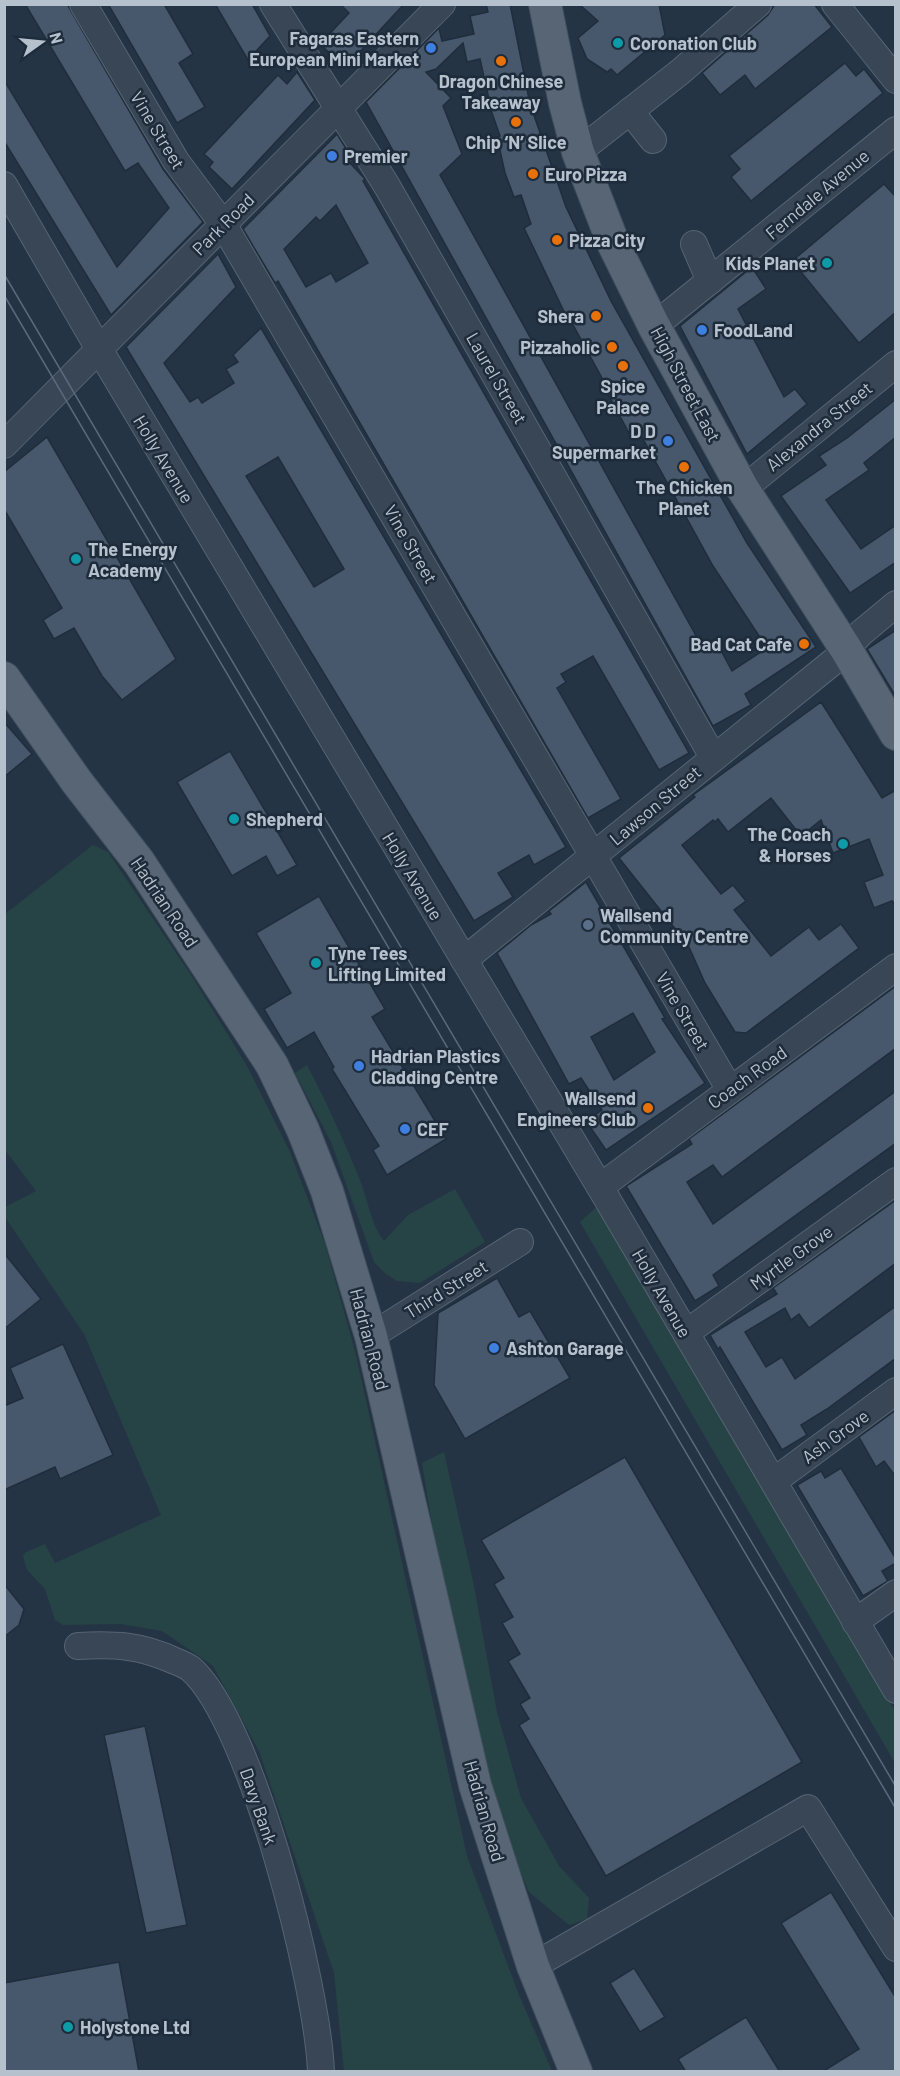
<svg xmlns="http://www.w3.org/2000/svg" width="900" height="2076" font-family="Barlow,sans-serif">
<rect width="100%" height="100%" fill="#243445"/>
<!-- green -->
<g fill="#264446">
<polygon points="93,845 108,852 193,978 247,1066 290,1152 325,1244 355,1351 467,1856 519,1995 552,2071 344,2071 334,1973 259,1751 213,1666 162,1631 121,1624 63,1625 55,1620 45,1589 27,1570 23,1556 26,1552 45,1544 55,1563 161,1515 84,1334 5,1217 5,1207 36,1191 5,1150 5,914"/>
<path d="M307 1065C327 1103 344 1141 360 1180 368 1200 371 1225 384 1241L408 1215 455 1189 485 1242 420 1283 397 1281 386 1274 374 1262 331 1142 295 1073Z"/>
<polygon points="601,1203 895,1711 895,1763 580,1222"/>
<polygon points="444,1452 473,1581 497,1712 521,1798 559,1866 589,1898 587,1919 569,1925 529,1892 496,1811 451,1641 422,1463"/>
</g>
<!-- building -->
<g fill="#47586c" stroke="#1f2d3c" stroke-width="1.5" fill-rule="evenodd">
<polygon points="25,4 67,4 163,169 203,222 111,315 4,141 4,80 117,267 169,208 138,163 125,171"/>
<polygon points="108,4 164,4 193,54 179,63 205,107 177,123"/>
<polygon points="215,4 252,4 270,36 248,60"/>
<polygon points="340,4 404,4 345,68 320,44 349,13"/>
<path d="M486 4H510L530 104 566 207 611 301 747 543 816 647 745 694 751 705 713 726 366 102 439 28 442 41 474 34 470 16 488 12ZM463 43 467 62 480 59 492 113 500 136 497 137 505 173 514 197 521 195 531 224 524 228 570 324 572 323 609 391 607 392 629 433 637 428 713 566 767 648 732 671 717 643 704 650 440 175 462 154 443 106 451 98 426 72 436 69Z"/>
<polygon points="579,4 659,4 665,35 617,75 611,69 607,72 587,59 578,38 598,21"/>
<polygon points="775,4 814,4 832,27 755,89 745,75 720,95 702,73 768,15"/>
<polygon points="845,63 856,76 864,69 883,93 751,201 731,177 740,169 729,156"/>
<polygon points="297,72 315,100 232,189 209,167 213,162 204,154 278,75 287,84"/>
<path d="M337 134 353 160 350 163 365 179 363 181 689 753 659 770 593 656 561 674 566 682 557 688 621 799 588 818 278 281 275 283 243 229ZM336 205 368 263 336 282 331 273 306 287 284 249 316 217 320 221Z"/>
<polygon points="884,184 896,197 896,312 859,343 792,261"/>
<path d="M218 254 236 287 164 363 190 402 198 397 202 403 234 383 226 369 238 362 233 355 261 328 566 847 534 865 529 855 498 873 513 897 474 921 126 347ZM278 457 344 569 314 587 246 476Z"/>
<polygon points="752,267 766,289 738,309 784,397 795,389 807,404 747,454 680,326"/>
<polygon points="896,399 896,437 864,463 869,470 826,500 861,549 896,525 896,562 850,593 781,496 826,465 819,456 847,438"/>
<polygon points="47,437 176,659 122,700 102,676 74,628 54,639 43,620 62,608 4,509 4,472"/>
<polygon points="896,630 896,697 867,649"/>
<polygon points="821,702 882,798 896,790 896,905 892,901 874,908 864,882 883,875 869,839 833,853 821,820 801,836 771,798 728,832 718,819 715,822 713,820 682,845 721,894 733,885 746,901 734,910 771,956 809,927 819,940 841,924 859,948 746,1033 735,1032 705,983 688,945 619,858 695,797 693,795"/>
<polygon points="4,722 32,754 4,777"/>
<polygon points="230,751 297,865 277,876 266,856 232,876 177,782"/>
<path d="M586 882 665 1018 662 1019 705 1083 606 1150 586 1121 602 1110 581 1078 569 1084 497 953 531 925 551 914 549 911ZM633 1013 655 1052 614 1080 591 1037Z"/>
<polygon points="319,896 385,1009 372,1017 446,1139 387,1175 373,1150 379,1146 332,1069 334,1067 314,1032 287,1048 264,1009 291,993 256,933"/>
<polygon points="896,986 896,1048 722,1177 713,1165 687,1182 713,1224 896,1091 896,1143 713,1275 719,1286 695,1301 626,1186 692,1144 689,1139"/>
<polygon points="896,1200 896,1263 809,1328 799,1314 791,1320 785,1308 745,1332 766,1367 782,1357 795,1379 896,1306 896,1358 827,1409 801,1425 807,1435 782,1450 720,1347 718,1349 710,1335 777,1294 773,1288"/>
<polygon points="4,1253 41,1299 4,1329"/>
<polygon points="497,1278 519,1317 530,1311 570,1378 465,1439 434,1385 438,1313"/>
<polygon points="63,1344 113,1455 60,1479 55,1467 4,1490 4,1406 23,1398 10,1368"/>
<polygon points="896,1410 896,1477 884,1461 876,1467 859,1437"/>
<polygon points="625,1457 802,1762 606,1876 519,1725 529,1719 520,1704 530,1698 508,1661 520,1654 502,1623 513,1617 494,1584 504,1578 481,1540"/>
<polygon points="841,1468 896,1559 896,1563 882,1571 888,1581 863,1596 797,1485 821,1471 825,1478"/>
<polygon points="4,1584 24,1609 19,1625 4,1637"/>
<polygon points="145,1726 187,1925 146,1933 104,1735"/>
<polygon points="831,1892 896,1998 896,2072 822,2072 859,2049 781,1923"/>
<polygon points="119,1962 139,2072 4,2072 4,1983"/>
<polygon points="634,1968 665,2017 640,2032 610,1983"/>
<polygon points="746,2017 780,2072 686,2072 678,2059"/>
</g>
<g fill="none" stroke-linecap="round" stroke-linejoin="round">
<!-- minor casing -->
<g stroke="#576472" stroke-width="28">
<g id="minor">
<polyline points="83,4 176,161 223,224 730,1090"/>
<polyline points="273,4 387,186 713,757"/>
<polyline points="835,4 896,80"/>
<polyline points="630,111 653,140"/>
<polyline points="578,152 680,72 758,4"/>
<polyline points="4,185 99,349 600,1187 896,1690"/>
<polyline points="694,244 710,281"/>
<polyline points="654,326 896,130"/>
<polyline points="4,445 442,4"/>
<polyline points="743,489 896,364"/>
<polyline points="464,960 834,661 861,633 896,604"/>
<polyline points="600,1187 896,967"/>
<polyline points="686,1333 896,1181"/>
<polyline points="371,1336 520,1242"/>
<polyline points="774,1481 896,1391"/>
<polyline points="855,1622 896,1593"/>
<path d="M78 1646C115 1644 140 1645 175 1661 180 1663 187 1666 191 1669 252 1723 318 1988 321 2072"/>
<polyline points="533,1966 808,1808 896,1948"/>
</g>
</g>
<!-- major casing -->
<g stroke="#424f5e" stroke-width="34">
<g id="major">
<polyline points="545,4 565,103 578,152 614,245 654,326 743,489 846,649 896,734"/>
<polyline points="4,678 77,782 139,862 272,1065 303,1130 327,1191 371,1336 475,1785 533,1966 576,2072"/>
</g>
</g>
<!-- minor -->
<use href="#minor" stroke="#394655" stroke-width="26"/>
<!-- major -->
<use href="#major" stroke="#576575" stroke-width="32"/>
<!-- tram -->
<g stroke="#5a6a7c" stroke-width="1.5">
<polyline points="4,274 896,1787"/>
<polyline points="4,295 896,1809"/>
</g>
</g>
<!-- markers -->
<g fill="#0f9aa8" stroke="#1d2b3a" stroke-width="2">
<circle cx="618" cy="43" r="6"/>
<circle cx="827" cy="263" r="6"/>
<circle cx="76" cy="559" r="6"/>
<circle cx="234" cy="819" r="6"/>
<circle cx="843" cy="844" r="6"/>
<circle cx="316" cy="963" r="6"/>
<circle cx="68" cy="2027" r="6"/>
</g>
<g fill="#3f7fe0" stroke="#1d2b3a" stroke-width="2">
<circle cx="431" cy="48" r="6"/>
<circle cx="332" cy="156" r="6"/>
<circle cx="702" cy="330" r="6"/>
<circle cx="668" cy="441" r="6"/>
<circle cx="359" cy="1066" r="6"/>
<circle cx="405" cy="1129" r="6"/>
<circle cx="494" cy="1348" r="6"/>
</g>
<g fill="#e8710a" stroke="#1d2b3a" stroke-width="2">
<circle cx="501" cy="61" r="6"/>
<circle cx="516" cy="122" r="6"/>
<circle cx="533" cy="174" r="6"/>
<circle cx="557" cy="240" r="6"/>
<circle cx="596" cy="316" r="6"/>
<circle cx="612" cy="347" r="6"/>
<circle cx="623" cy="366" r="6"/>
<circle cx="684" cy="467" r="6"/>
<circle cx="804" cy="644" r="6"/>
<circle cx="648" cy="1108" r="6"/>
</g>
<circle fill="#5c6f8a" stroke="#1d2b3a" stroke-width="2" cx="588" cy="925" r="6"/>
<g text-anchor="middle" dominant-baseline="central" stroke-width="5" stroke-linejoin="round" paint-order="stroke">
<!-- poi labels -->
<g font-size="18" font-weight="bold" fill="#b6c1ce" stroke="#1d2b3a" text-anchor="start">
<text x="419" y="38" text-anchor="end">Fagaras Eastern<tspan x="419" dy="21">European Mini Market</tspan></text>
<text x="630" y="43">Coronation Club</text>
<text x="501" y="81" text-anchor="middle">Dragon Chinese<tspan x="501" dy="21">Takeaway</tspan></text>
<text x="516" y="142" text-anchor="middle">Chip ‘N’ Slice</text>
<text x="344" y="156">Premier</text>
<text x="545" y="174">Euro Pizza</text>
<text x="569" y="240">Pizza City</text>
<text x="815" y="263" text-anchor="end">Kids Planet</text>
<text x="584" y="316" text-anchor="end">Shera</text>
<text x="714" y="330">FoodLand</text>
<text x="600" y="347" text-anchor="end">Pizzaholic</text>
<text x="623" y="386" text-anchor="middle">Spice<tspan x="623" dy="21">Palace</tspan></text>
<text x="656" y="431" text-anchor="end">D D<tspan x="656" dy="21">Supermarket</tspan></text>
<text x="684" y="487" text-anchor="middle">The Chicken<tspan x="684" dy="21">Planet</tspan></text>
<text x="88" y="549">The Energy<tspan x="88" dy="21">Academy</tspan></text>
<text x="792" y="644" text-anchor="end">Bad Cat Cafe</text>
<text x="246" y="819">Shepherd</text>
<text x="831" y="834" text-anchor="end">The Coach<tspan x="831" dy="21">&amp; Horses</tspan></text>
<text x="600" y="915">Wallsend<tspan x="600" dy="21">Community Centre</tspan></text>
<text x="328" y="953">Tyne Tees<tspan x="328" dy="21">Lifting Limited</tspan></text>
<text x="371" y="1056">Hadrian Plastics<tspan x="371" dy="21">Cladding Centre</tspan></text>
<text x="636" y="1098" text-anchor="end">Wallsend<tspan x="636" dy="21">Engineers Club</tspan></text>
<text x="417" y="1129">CEF</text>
<text x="506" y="1348">Ashton Garage</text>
<text x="80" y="2027">Holystone Ltd</text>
</g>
<!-- street labels -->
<g font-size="18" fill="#b6c1ce" stroke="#1d2b3a">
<text transform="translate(158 130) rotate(59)">Vine Street</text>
<text transform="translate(817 194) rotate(-40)">Ferndale Avenue</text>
<text transform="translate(223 224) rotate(-45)">Park Road</text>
<text transform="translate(497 378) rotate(60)">Laurel Street</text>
<text transform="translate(686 384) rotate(62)">High Street East</text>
<text transform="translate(819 426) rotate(-39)">Alexandra Street</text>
<text transform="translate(164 459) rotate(59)">Holly Avenue</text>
<text transform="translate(411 544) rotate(60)">Vine Street</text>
<text transform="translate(655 805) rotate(-40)">Lawson Street</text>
<text transform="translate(413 876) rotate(59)">Holly Avenue</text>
<text transform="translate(165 902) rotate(56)">Hadrian Road</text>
<text transform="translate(683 1011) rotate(60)">Vine Street</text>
<text transform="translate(747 1077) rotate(-36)">Coach Road</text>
<text transform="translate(791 1257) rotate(-36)">Myrtle Grove</text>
<text transform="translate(446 1289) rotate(-32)">Third Street</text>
<text transform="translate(662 1293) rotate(60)">Holly Avenue</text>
<text transform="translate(370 1339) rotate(75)">Hadrian Road</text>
<text transform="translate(835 1436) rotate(-36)">Ash Grove</text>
<text transform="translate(259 1806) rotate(71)">Davy Bank</text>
<text transform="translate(485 1811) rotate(74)">Hadrian Road</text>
</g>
</g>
<!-- border -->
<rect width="900" height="2076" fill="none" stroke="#b6c1ce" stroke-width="12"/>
<!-- north arrow -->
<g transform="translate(42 42) rotate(75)" stroke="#1d2b3a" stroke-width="4.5" paint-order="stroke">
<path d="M0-4.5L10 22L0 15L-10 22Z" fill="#b6c1ce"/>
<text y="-9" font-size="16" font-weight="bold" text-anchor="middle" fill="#b6c1ce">N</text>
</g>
</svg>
